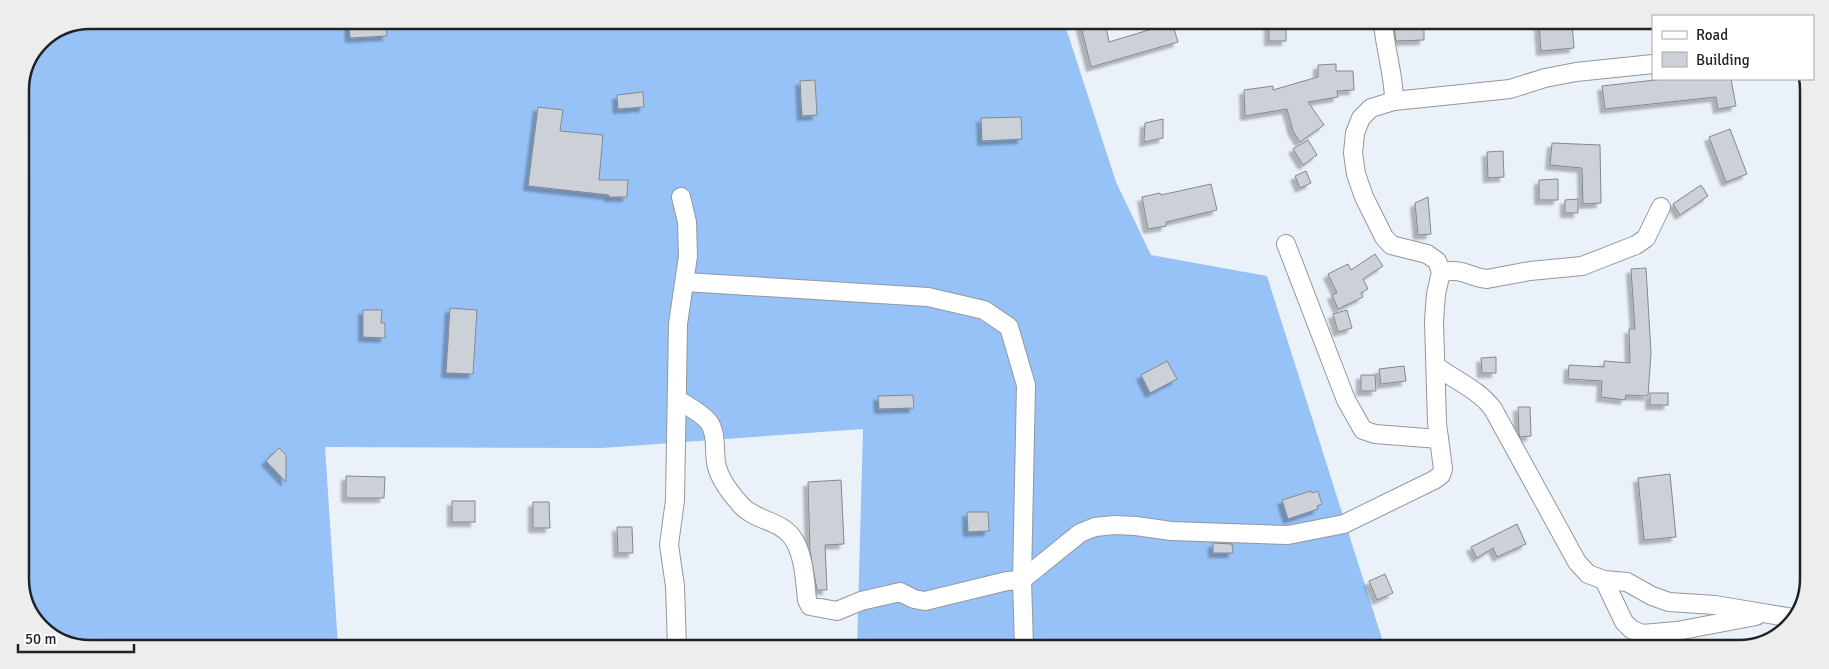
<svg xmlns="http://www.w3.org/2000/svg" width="1829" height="669" font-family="Signika,sans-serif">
<defs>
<filter id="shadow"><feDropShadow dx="-4.5" dy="4.5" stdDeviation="1" flood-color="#0004"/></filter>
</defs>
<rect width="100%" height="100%" fill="#ebf1f8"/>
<!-- grass -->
<polygon fill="#97c2f7" points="90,20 1064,22 1116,182 1151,255 1267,276 1385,648 857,647 863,429 602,448 325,447 338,646 68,645 35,622 20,584 20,86 41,40"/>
<!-- building -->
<g fill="#ccd1d8" stroke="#83888f" filter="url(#shadow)">
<polygon points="349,21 386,21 387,36 350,38"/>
<polygon points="1080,22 1105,22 1109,42 1172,23 1178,42 1091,67"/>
<rect x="1269" y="23" width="17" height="18"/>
<polygon points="1406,23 1424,23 1424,40 1396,41 1394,25 1406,25"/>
<polygon points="1572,23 1574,48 1541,51 1539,25"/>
<polygon points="1336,64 1336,71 1353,71 1354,90 1337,91 1338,97 1308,102 1324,125 1300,142 1293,131 1287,109 1245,116 1244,90 1273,86 1273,90 1314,78 1318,77 1318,65"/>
<polygon points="1664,79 1731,79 1736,106 1718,109 1716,97 1605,109 1602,86"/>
<polygon points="815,80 817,115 802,116 800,81"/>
<polygon points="643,92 644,107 618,109 617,95"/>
<polygon points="538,107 563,110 560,131 603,135 599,180 628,180 627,197 609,197 609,195 528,186"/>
<polygon points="1021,117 1022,139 982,141 981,118"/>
<polygon points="1163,119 1163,138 1144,142 1145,123"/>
<polygon points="1730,129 1747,174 1726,182 1709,137"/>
<polygon points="1308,140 1317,155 1303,165 1293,149"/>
<polygon points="1552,143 1600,145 1601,203 1583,204 1582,168 1550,165"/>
<polygon points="1503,151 1504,177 1488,178 1487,152"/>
<polygon points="1306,171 1311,183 1300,188 1295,176"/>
<polygon points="1558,179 1558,200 1539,200 1539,180"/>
<polygon points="1211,184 1217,210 1166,222 1166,226 1148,229 1142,197 1160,193 1161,195"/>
<polygon points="1701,185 1708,196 1680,215 1673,204"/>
<polygon points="1428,197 1431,234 1418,235 1415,203"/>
<polygon points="1578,199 1578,213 1565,213 1565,200"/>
<polygon points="1375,254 1383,266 1363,279 1368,289 1361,293 1363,297 1338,309 1332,295 1337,293 1328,274 1348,264 1351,270"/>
<polygon points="1646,268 1651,353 1648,396 1626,395 1625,400 1601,397 1602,381 1568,379 1569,365 1604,367 1604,361 1630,363 1629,329 1635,329 1631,269"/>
<polygon points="450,308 477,310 473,374 446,373"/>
<polygon points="363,310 382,310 381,323 385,323 385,338 363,337"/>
<polygon points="1347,310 1352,328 1338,332 1333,314"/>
<polygon points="1496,357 1496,373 1482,373 1481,358"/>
<polygon points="1167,361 1177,379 1150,393 1141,375"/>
<polygon points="1404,366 1406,381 1381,384 1379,369"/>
<polygon points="1361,375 1375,375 1376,391 1361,391"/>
<rect x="1650" y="393" width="18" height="12"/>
<polygon points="913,395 914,408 879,409 878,396"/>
<polygon points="1518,407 1530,407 1531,436 1520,437 1519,434"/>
<polygon points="279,448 286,455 286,482 266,461"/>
<polygon points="1670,474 1676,537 1644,540 1638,478"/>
<polygon points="346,476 385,477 384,498 346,498"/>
<polygon points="841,480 844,544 825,545 827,590 817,590 810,551 808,482"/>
<polygon points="1311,491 1312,493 1318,491 1322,504 1317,506 1318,509 1288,519 1282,500"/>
<rect x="452" y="501" width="23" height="21"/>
<polygon points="533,502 549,502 550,528 533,528"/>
<polygon points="967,512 988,512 989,531 968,532"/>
<polygon points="1517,524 1526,544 1497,557 1493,548 1477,558 1471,547"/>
<polygon points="617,527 632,527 633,553 618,553"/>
<polygon points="1213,543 1232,544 1233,553 1213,553"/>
<polygon points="1385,574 1393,593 1377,600 1369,581"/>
</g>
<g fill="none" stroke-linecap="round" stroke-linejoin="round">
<!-- minor casing -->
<g stroke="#92989e" stroke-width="20">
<g id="minor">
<path d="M1383 23C1385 49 1394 75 1394 101"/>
<polyline points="1286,244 1346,400 1363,430 1375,434 1439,439"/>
<path d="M1441 272C1466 268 1467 277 1487 279L1530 271 1582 266 1636 245 1646 238 1661 207"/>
<polyline points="685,282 928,297 984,310 1009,327 1026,385 1022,580 1024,647"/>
<path d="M1436 366C1456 381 1478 389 1493 409L1577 562 1588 574 1604 580 1627 582 1652 596 1669 602 1715 605 1793 618"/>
<path d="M677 399C686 405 700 412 708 421 717 432 714 449 716 462 718 477 731 494 741 505 755 521 780 520 792 537 804 553 805 581 807 600L810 606 837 611 861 601 900 592 914 599 925 601 1007 581 1022 580 1080 533 1095 527 1114 525 1136 526 1171 531 1288 535 1344 524 1434 480 1441 475 1443 469 1437 423 1434 321 1436 294 1441 272 1437 261 1427 254 1391 245 1384 237 1364 197 1356 174 1353 153 1355 133 1361 118 1371 108 1394 101 1510 89 1545 78 1576 72 1653 64"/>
<polyline points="1604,580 1624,622 1631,629 1642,634 1677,631 1756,616"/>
<polyline points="677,647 675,586 669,545 675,500 678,324 688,256 687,222 681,197"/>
</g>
</g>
<!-- minor -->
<use href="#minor" stroke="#fff" stroke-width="18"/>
</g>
<!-- crop -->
<path d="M0 0H1829V669H0ZM90 29H1739A61 61 0 0 1 1800 90V579A61 61 0 0 1 1739 640H90A61 61 0 0 1 29 579V90A61 61 0 0 1 90 29Z" fill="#ededee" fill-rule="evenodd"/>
<path fill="none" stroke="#202325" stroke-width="2.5" d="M90 29H1739A61 61 0 0 1 1800 90V579A61 61 0 0 1 1739 640H90A61 61 0 0 1 29 579V90A61 61 0 0 1 90 29Z"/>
<!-- legend -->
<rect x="1652" y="15" width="162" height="65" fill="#ffffff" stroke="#a6a7a8"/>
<rect x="1662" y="31" width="25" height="8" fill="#ffffff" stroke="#a6a7a8"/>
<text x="1696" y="40" font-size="15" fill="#202325">Road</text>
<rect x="1662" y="52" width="25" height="15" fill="#ccd1d8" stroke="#a6a7a8"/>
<text x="1696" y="65" font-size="15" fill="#202325">Building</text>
<!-- scale -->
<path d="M18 644v8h116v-8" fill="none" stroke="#202325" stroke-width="2.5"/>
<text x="25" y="644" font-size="15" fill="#202325" stroke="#ffffff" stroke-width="4" paint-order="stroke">50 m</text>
</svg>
